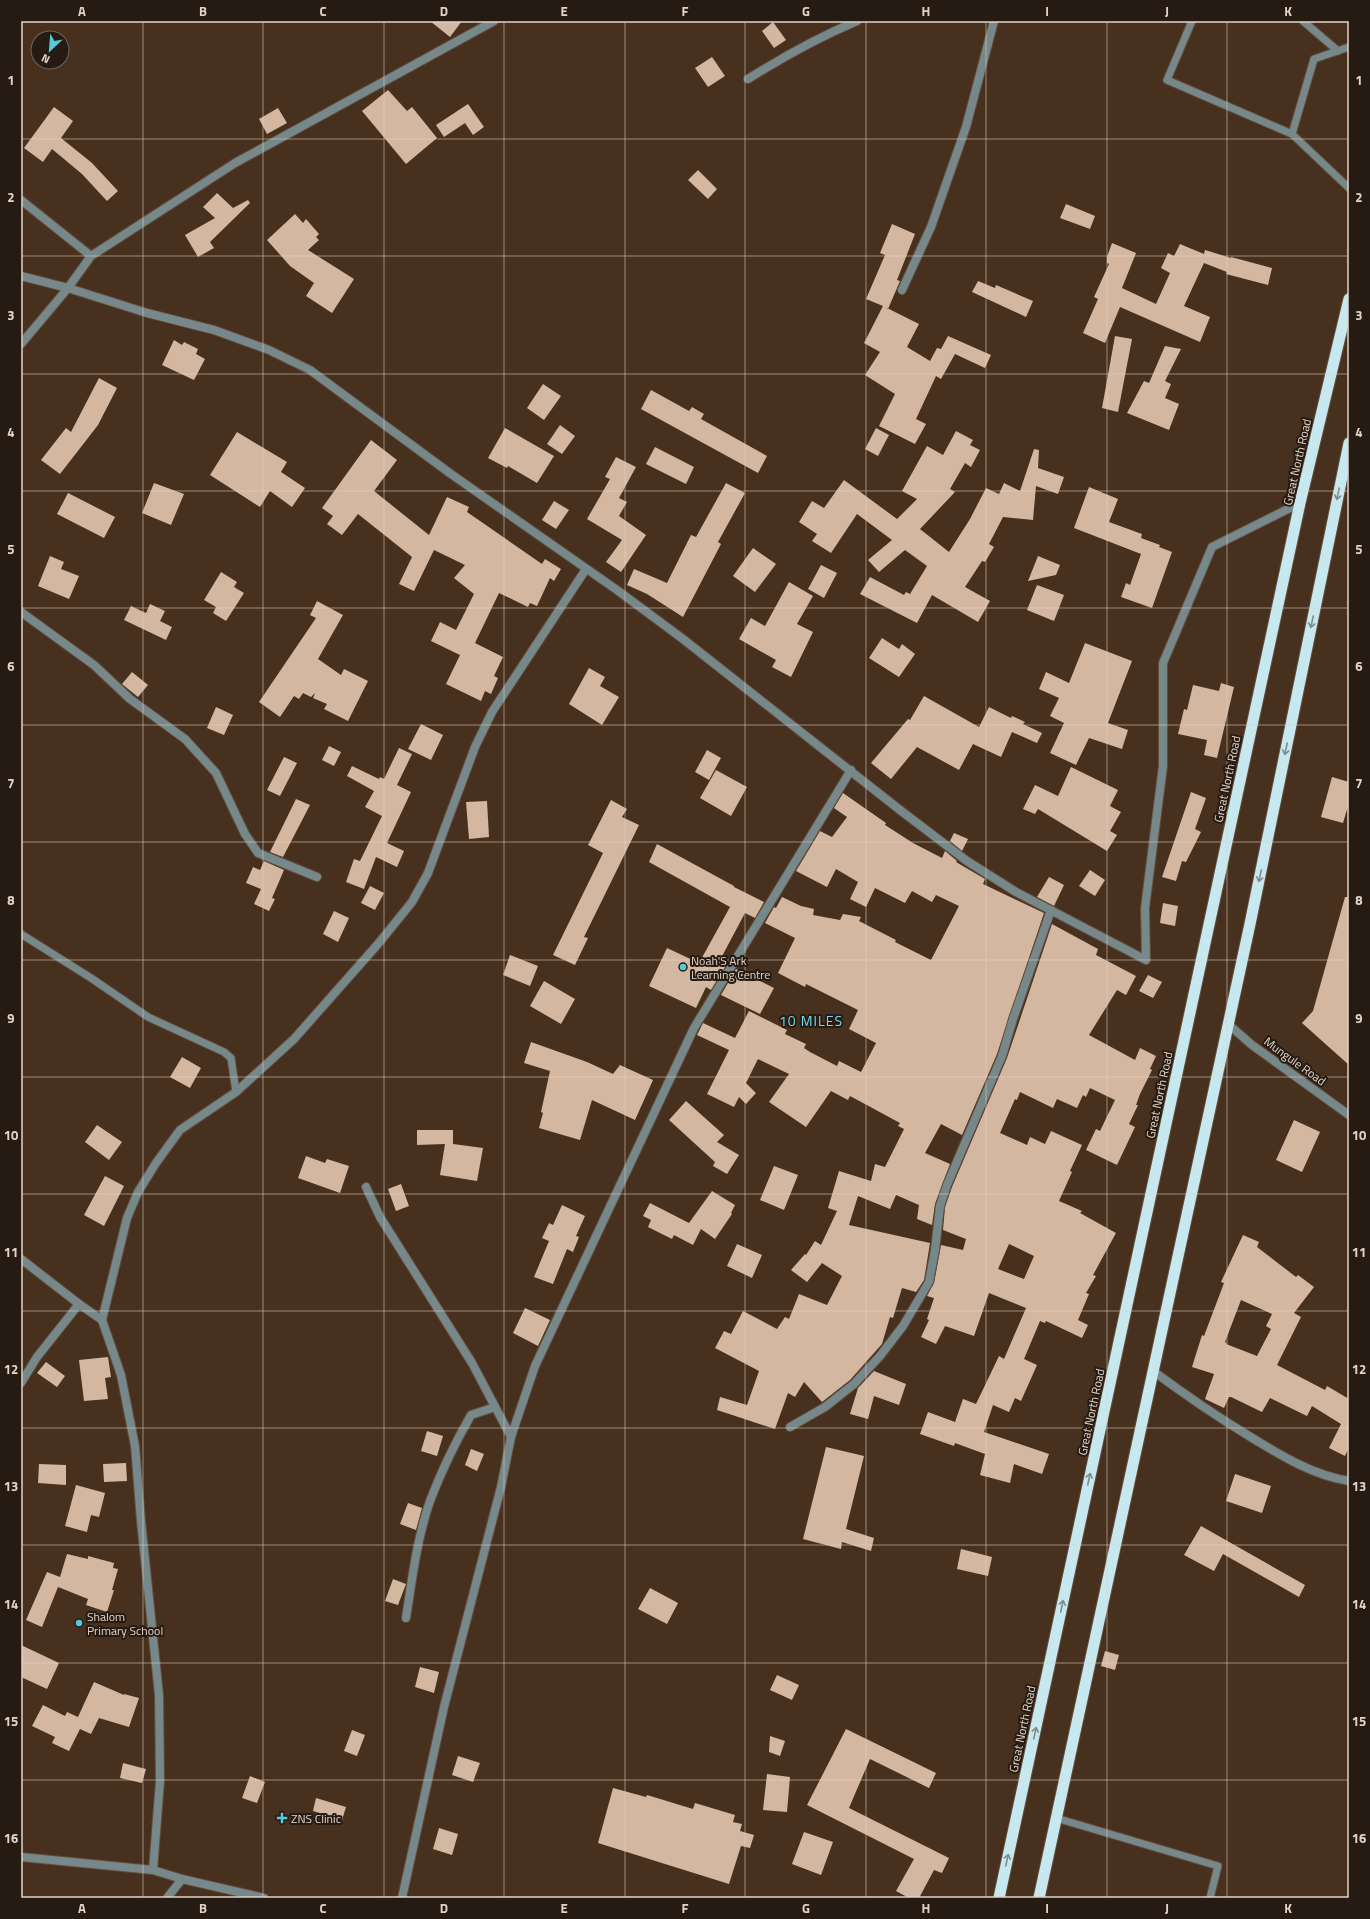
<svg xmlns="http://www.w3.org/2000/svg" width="1370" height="1919" font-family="'Titillium Web',sans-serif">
<rect width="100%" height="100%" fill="#47311e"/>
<!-- building -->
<g fill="#d4b7a1" fill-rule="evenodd">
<polygon points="430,21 462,21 450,37"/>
<polygon points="773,22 786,40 774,48 762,31"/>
<polygon points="712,57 725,76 708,87 695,68"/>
<polygon points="388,90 407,111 412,107 437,138 406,164 362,111"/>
<polygon points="468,104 484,127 473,135 465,123 444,137 436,125"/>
<polygon points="54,107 73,121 61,138 92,163 118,191 107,201 82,174 52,149 43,162 24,148"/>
<polygon points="278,108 287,123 267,134 259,119"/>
<polygon points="698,170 717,189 708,199 688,180"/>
<polygon points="217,193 233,208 248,200 250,203 210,242 214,248 198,257 185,235 215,218 203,207"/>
<polygon points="1066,204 1095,216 1090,229 1060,218"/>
<polygon points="295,214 303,223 306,219 319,234 316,237 319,240 308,250 354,279 332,313 306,296 314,283 290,266 267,240"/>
<polygon points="892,224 915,234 897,280 900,281 888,309 885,307 919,324 907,347 930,361 937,348 941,349 948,336 991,355 985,368 955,354 941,379 936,376 916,419 926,424 915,444 879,426 895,394 865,375 880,352 864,343 883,306 866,299 885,255 880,253"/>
<polygon points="1112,243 1136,253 1122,288 1156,304 1170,273 1161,268 1168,253 1174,256 1180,244 1204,254 1205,250 1231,258 1231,257 1272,268 1268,285 1226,274 1227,272 1204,263 1184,306 1210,317 1200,342 1120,307 1105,343 1083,333 1098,299 1094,297 1109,264 1107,263 1107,257"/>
<polygon points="978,281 995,288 996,285 1033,301 1026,317 972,292"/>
<polygon points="1115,336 1132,339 1118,412 1102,408"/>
<polygon points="174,340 182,345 184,342 198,349 196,354 205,359 194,380 162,365"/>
<polygon points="1165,346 1181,349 1165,381 1171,384 1165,398 1179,404 1169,430 1127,413 1144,381 1149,383"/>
<polygon points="99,378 117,388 98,425 60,474 41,460 66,428 71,432"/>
<polygon points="543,384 561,396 544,420 527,408"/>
<polygon points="651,390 689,411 692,407 704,414 701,419 767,456 758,473 641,409"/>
<polygon points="560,425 575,436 562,454 547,444"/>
<polygon points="505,428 554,456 537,483 508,466 507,468 488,458"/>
<polygon points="876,428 889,435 878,456 865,449"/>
<polygon points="956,431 973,440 970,445 980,450 971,467 965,463 950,489 955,492 920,529 949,552 970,519 986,488 999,494 1004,483 1020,491 1034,449 1039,450 1038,468 1064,477 1058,494 1036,486 1033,520 1003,517 989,544 994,547 985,562 982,561 965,587 990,601 978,622 932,595 917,623 860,594 870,577 904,595 906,592 910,594 927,566 905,550 879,572 868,560 892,540 857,514 831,553 812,541 817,534 799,522 812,501 824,508 844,480 897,519 917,499 902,491 927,446 943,455"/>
<polygon points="237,432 287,462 281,472 305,488 292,507 270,491 260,507 210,475"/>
<polygon points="371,440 397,460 374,491 429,535 447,497 469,507 467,512 542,564 545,559 561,569 554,581 550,578 537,606 530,603 528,607 499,593 475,643 503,657 494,676 498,678 491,694 485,691 481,701 446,684 460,655 431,641 440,622 456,630 474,594 454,578 465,565 434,550 414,591 399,584 412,557 358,514 342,535 327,524 333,516 322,508"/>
<polygon points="655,447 694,467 686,484 646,464"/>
<polygon points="616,457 636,467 619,498 627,502 619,516 646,535 621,572 606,562 622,540 587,519 610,479 605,477"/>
<polygon points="154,483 184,494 171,525 142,513"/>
<polygon points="726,483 745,493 718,542 721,544 683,617 647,594 627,585 634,569 667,583 691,535 696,537"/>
<polygon points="1089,487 1118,499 1109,522 1142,534 1141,538 1160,545 1159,547 1172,552 1152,608 1121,597 1126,583 1130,585 1141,554 1074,528"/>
<polygon points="68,493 115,517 104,538 57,514"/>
<polygon points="554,501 569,510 556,529 542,520"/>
<polygon points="753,548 776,564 755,592 733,576"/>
<polygon points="50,556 64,562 61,569 79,576 69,599 38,586"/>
<polygon points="1038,556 1060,565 1056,575 1028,581"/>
<polygon points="821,565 837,573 824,598 808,589"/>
<polygon points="221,572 237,582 234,587 244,593 226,621 213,613 216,607 204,600"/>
<polygon points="789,582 813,596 797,624 813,632 791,677 772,667 776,660 739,639 751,618 765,626"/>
<polygon points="1037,585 1064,595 1054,621 1027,610"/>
<polygon points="317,601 343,615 318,659 341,675 344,669 368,681 348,721 324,709 327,704 313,698 315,693 311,697 303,693 299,699 294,696 280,717 259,702 316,618 310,615"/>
<polygon points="150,604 165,611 160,621 172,627 166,640 124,620 131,606 146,613"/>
<polygon points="882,638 899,649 902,644 915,654 899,677 869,658"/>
<polygon points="1085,643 1132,661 1108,723 1128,730 1122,749 1089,738 1076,765 1050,753 1064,723 1050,716 1059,698 1039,689 1046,672 1069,683"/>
<polygon points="589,668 605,677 600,686 619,697 602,725 569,704"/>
<polygon points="132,672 148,685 138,697 122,684"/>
<polygon points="1221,683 1234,687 1217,758 1204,755 1207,740 1178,734 1184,709 1187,710 1193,685 1219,691"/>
<polygon points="924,696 979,727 989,707 1011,718 1012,716 1025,722 1023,724 1042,733 1037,743 1012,732 1001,757 973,744 959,770 917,747 891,779 871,763 908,719 910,720"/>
<polygon points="216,707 233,715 224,735 207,728"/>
<polygon points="421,724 443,735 431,760 408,749"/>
<polygon points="329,746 341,752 334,766 322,760"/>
<polygon points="399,748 412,754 397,785 411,792 387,843 404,851 397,867 376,857 364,889 346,882 354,859 360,861 382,816 365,807 374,791 347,776 352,766 379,779 380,777 384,779"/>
<polygon points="707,750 721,758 709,780 695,772"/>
<polygon points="284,757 297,763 280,796 267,790"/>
<polygon points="1071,767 1118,790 1110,806 1121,812 1110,831 1117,835 1107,851 1038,809 1035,814 1023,809 1035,785 1058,796"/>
<polygon points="716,770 747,787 731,816 700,798"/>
<polygon points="1332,777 1349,782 1349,803 1343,823 1321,817"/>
<polygon points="1191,792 1206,798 1195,829 1201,832 1186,862 1182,861 1176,881 1162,877"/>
<polygon points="843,793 886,823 885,825 913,843 942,858 945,851 957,861 956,862 985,879 983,884 1044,913 997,1054 962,1135 941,1124 925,1153 950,1164 935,1204 932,1225 917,1219 919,1205 896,1195 890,1209 858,1196 849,1225 930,1243 924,1280 916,1292 902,1288 893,1318 890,1317 882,1344 850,1380 822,1402 804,1382 795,1397 788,1393 775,1429 717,1410 720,1397 747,1405 759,1371 715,1348 724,1331 731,1334 743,1311 777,1329 785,1317 789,1319 799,1294 827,1305 842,1276 822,1263 807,1282 791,1270 805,1254 806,1255 815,1241 821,1245 837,1211 828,1208 839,1171 871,1181 875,1164 885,1167 904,1129 898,1126 900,1123 850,1096 848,1100 831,1091 806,1127 769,1102 789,1074 758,1059 746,1083 756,1093 746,1104 739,1097 734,1107 707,1094 729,1050 697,1035 703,1023 735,1038 749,1011 787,1030 785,1034 806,1044 804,1048 810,1052 837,1066 839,1061 861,1072 876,1043 849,1029 858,1010 806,984 805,987 778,973 795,938 765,923 774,907 776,908 782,897 801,906 814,909 813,915 840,920 843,914 861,917 859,921 896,940 895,942 931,960 959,906 936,895 932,902 912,891 905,903 875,888 866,907 850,899 858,882 836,869 827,887 796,871 820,831 832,837 847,817 834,808"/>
<polygon points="296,799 310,805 283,857 270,852"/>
<polygon points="611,800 627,809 622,817 639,825 584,937 588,938 575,965 553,955 603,853 588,845"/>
<polygon points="487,801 489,837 469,839 466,802"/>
<polygon points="954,833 968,839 962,851 950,841"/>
<polygon points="657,844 734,886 734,887 764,902 755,918 745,913 720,960 727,964 711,990 706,987 696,1008 649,986 667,948 699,963 730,907 649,862"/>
<polygon points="264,861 284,870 272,898 275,899 269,911 254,904 261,889 246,883 253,867 260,870"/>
<polygon points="1090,870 1105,880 1095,896 1079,886"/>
<polygon points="1049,877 1064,885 1054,906 1037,897"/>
<polygon points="370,886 384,893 375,910 361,903"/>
<polygon points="1345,897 1349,897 1349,1065 1302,1023 1313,1011"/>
<polygon points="1163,903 1178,906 1175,926 1160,923"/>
<polygon points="334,911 349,918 338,942 323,934"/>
<path d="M1052 924 1098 949 1096 955 1136 976 1126 995 1117 990 1089 1035 1135 1060 1140 1048 1156 1056 1150 1069 1152 1070 1140 1094 1136 1105H1138L1129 1124 1135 1127 1117 1165 1086 1150 1096 1129 1100 1131 1115 1100 1090 1088 1086 1097 1083 1095 1077 1108 1057 1099 1053 1108 1020 1092 1017 1100 1015 1099 1000 1133 1027 1145 1030 1137 1045 1144 1051 1131 1082 1145 1070 1171 1072 1172 1059 1201 1082 1211 1080 1213 1116 1233 1093 1275 1096 1276 1086 1293 1089 1294 1078 1320 1088 1325 1082 1338 1046 1321 1045 1323 1040 1321 1024 1359 1037 1365 1021 1401 1015 1398 1009 1412 993 1405 984 1432 1049 1454 1042 1474 1014 1464 1010 1483 980 1475 985 1454 955 1443 954 1446 920 1434 928 1412 955 1422 963 1399 976 1404 999 1356 1004 1359 1026 1308 989 1293 974 1336 945 1326 936 1344 921 1337 929 1320 927 1319 934 1298 927 1296 934 1283 941 1245 963 1250 966 1239 943 1230 945 1207 952 1187 1007 1058ZM1009 1244 1034 1256 1024 1279 998 1269Z"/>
<polygon points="510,955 538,966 530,986 503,975"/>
<polygon points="736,969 774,988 760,1014 721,995"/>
<polygon points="1148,975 1162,982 1153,998 1139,991"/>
<polygon points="544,981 575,999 561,1024 530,1006"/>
<polygon points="531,1042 587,1062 613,1074 620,1065 653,1080 635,1120 592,1100 580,1140 539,1128 543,1113 541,1112 550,1071 524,1063"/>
<polygon points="182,1057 201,1068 190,1088 170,1077"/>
<polygon points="686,1101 724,1135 717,1142 739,1155 727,1174 713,1166 715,1162 669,1120"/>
<polygon points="1294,1120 1320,1132 1302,1172 1276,1160"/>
<polygon points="97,1125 122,1142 109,1160 85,1142"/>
<polygon points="417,1130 453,1130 453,1144 483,1148 477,1181 440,1175 445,1144 417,1145"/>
<polygon points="306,1156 325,1163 327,1159 349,1166 340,1193 298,1178"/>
<polygon points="774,1166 798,1175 784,1210 760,1200"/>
<polygon points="105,1176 124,1186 104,1226 84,1215"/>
<polygon points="401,1184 409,1206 396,1211 388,1189"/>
<polygon points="712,1191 735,1205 731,1213 732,1214 715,1239 701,1229 693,1245 674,1235 672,1239 648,1227 651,1220 643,1216 650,1203 689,1223"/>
<polygon points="562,1205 585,1216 576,1236 579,1237 573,1252 567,1249 553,1284 534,1277 549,1241 542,1238 549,1223 553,1225"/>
<path d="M1243 1235 1259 1242 1257 1247 1296 1277 1298 1275 1314 1287 1294 1313 1301 1317 1277 1365 1325 1390 1327 1386 1349 1399V1447L1345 1456 1329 1448 1341 1424 1312 1406 1307 1416 1270 1398 1262 1412 1231 1397H1229L1224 1408 1205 1399 1214 1374 1192 1367 1202 1335 1204 1336 1224 1283 1221 1282ZM1241 1300 1272 1314 1266 1326 1271 1329 1257 1356 1226 1344 1227 1343 1225 1342Z"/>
<polygon points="737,1244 762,1255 752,1278 727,1266"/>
<polygon points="525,1308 550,1320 538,1346 513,1333"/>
<polygon points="108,1357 111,1377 105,1378 108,1399 84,1401 79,1360"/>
<polygon points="46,1362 65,1376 57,1387 37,1373"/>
<polygon points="874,1371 906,1384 899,1405 874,1396 868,1419 850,1414 858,1388"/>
<polygon points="427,1431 443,1436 437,1456 421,1451"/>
<polygon points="826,1447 864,1456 846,1529 874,1538 871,1551 842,1542 841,1549 803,1539"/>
<polygon points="471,1449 484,1454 477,1471 465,1465"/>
<polygon points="126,1463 127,1481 104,1482 103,1464"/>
<polygon points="39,1464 66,1465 66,1485 38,1483"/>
<polygon points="1235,1474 1271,1486 1262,1513 1226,1501"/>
<polygon points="76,1485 105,1493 99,1517 91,1515 87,1532 65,1526"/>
<polygon points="408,1503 422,1508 416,1530 400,1524"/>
<polygon points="1201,1526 1305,1585 1299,1597 1223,1554 1214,1571 1184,1555"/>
<polygon points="961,1549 992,1557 988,1576 957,1569"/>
<polygon points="67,1554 88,1559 88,1556 114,1563 113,1568 118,1569 112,1590 114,1590 107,1612 86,1605 88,1599 58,1587 42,1627 26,1620 47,1572 60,1577"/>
<polygon points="393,1579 406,1584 398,1605 385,1601"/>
<polygon points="650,1588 678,1603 667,1624 638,1609"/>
<polygon points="21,1645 59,1663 47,1689 21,1677"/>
<polygon points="1105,1651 1119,1655 1115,1670 1101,1666"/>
<polygon points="420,1667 439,1672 434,1693 415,1687"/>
<polygon points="777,1675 799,1685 792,1700 770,1690"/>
<polygon points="94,1682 124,1695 124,1694 139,1698 129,1727 99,1718 91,1734 80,1729 69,1751 52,1743 55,1737 32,1726 43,1705 65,1716 67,1712 78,1717"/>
<polygon points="846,1729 936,1773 929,1788 870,1759 849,1808 949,1858 942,1873 934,1870 919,1898 909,1898 896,1891 914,1859 807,1805"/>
<polygon points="352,1730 365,1735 357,1756 344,1751"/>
<polygon points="770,1736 785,1741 780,1756 769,1752"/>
<polygon points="458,1756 480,1763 473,1782 452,1775"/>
<polygon points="123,1763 146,1769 142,1783 120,1778"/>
<polygon points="767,1774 790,1777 787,1812 763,1810"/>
<polygon points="250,1776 265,1782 257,1803 242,1798"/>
<polygon points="613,1788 646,1797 647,1795 693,1809 695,1803 735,1815 733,1822 742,1824 740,1831 754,1835 750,1848 741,1846 729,1884 598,1843"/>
<polygon points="316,1798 346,1807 342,1820 313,1811"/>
<polygon points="439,1828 458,1834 452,1855 433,1849"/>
<polygon points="804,1832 833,1842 821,1875 792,1864"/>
</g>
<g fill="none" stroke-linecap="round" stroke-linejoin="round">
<!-- service casing -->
<g stroke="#634e3d" stroke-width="9">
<g id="service">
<polyline points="1192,21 1167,80 1292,134"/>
<polyline points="1303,21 1338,51"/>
<polyline points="1349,47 1314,59 1292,134 1349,188"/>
<polyline points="21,934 91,978 148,1017 224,1052 231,1058 236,1092"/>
<polyline points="1056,1818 1218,1866 1210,1898"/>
</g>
</g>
<!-- minor casing -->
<g stroke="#634e3d" stroke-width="10">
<g id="minor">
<path d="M748 79C783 57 819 37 857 21"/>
<polyline points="21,200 91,256"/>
<polyline points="21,276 68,288 147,313 214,330 269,350 310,370 451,474 617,590 683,639 900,810 967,861 1016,892 1146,960 1145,908 1163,766 1163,663 1212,547 1300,503"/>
<polyline points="902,290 931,227 966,127 994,21"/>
<polyline points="21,344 68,288 91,256 235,163 494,21"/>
<polyline points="21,612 94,665 130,699 185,739 216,773 245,834 258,853 317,877"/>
<polyline points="366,1187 380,1217 472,1363 511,1437"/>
<polyline points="21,1259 79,1304 102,1320"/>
<path d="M1153 1371C1184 1394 1216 1416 1249 1436 1280 1455 1312 1475 1349 1481"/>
<polyline points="21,1383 37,1357 79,1304"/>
<polyline points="790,1427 825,1407 854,1384 880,1356 903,1326 929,1282 935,1250 940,1206 947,1185 1002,1056 1013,1019 1051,910"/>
<path d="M406 1618C412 1580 417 1538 430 1501 441 1472 455 1443 471 1415L495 1407"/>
<polyline points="21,1857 153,1870 182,1879 264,1898"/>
<polyline points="153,1870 160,1781 159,1695 141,1521 135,1446 121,1375 102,1320 127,1218 138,1192 156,1163 180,1130 236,1092 294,1039 378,944 412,902 428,873 475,747 492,712 586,569"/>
<polyline points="167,1898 182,1879"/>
<polyline points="402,1898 444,1707 501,1487 511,1437 535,1366 694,1028 851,770"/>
</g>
</g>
<!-- tertiary casing -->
<g stroke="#634e3d" stroke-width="10">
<polyline id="tertiary" points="1228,1024 1252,1045 1349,1115"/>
</g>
<!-- trunk casing -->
<g stroke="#634e3d" stroke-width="13">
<g id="trunk">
<polyline points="999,1898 1300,503 1349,299"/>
<polyline points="1039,1898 1250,924 1349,443"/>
</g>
</g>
<!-- service -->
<use href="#service" stroke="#77888b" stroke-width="7"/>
<!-- minor -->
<use href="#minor" stroke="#77888b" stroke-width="8"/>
<!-- tertiary -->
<use href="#tertiary" stroke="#77888b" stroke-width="8"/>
<!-- trunk -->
<use href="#trunk" stroke="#c6e8ee" stroke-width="11"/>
</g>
<!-- one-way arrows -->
<defs><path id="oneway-shaft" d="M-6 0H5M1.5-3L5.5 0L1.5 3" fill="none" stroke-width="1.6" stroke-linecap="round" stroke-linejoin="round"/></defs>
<g stroke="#7e8c8b">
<use href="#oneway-shaft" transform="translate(1338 494) rotate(102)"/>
<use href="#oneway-shaft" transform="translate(1312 622) rotate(102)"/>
<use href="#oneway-shaft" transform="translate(1286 749) rotate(102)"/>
<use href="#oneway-shaft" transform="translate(1260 876) rotate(102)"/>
<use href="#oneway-shaft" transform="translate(1089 1479) rotate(-78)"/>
<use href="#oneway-shaft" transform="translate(1062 1606) rotate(-78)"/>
<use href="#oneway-shaft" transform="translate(1035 1733) rotate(-78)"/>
<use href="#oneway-shaft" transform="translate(1007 1860) rotate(-78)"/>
</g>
<!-- grid -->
<path fill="none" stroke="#e2d3c8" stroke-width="1" stroke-opacity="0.55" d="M143 21V1898M263 21V1898M384 21V1898M504 21V1898M625 21V1898M745 21V1898M866 21V1898M986 21V1898M1107 21V1898M1227 21V1898M21 139H1349M21 256H1349M21 374H1349M21 491H1349M21 608H1349M21 725H1349M21 842H1349M21 960H1349M21 1077H1349M21 1194H1349M21 1311H1349M21 1428H1349M21 1545H1349M21 1663H1349M21 1780H1349"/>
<!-- markers -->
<g fill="#53cbdb" stroke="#261b13" stroke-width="1.5">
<circle cx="683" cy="967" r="4"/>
<circle cx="79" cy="1623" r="4"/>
<path d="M280 1812h4v4h4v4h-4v4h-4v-4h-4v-4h4z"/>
</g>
<g text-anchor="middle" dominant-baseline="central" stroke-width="4" stroke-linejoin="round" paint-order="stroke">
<!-- street labels -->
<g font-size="12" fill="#e2d3c8" stroke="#261b13">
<text transform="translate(1297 462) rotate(-77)">Great North Road</text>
<text transform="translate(1227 779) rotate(-78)">Great North Road</text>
<text transform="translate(1295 1061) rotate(36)">Mungule Road</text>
<text transform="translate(1159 1095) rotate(-78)">Great North Road</text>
<text transform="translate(1091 1412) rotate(-78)">Great North Road</text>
<text transform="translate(1022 1729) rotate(-78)">Great North Road</text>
</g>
<!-- poi labels -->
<g font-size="12" fill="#e2d3c8" stroke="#261b13" text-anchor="start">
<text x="691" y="960">Noah'S Ark<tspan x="691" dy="14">Learning Centre</tspan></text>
<text x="87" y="1616">Shalom<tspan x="87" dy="14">Primary School</tspan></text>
<text x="291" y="1818">ZNS Clinic</text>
</g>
<!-- quarter labels -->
<g font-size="14" letter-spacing="1" fill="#72dbeb" stroke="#261b13">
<text x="811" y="1020">10 MILES</text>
</g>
</g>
<!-- border -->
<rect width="1370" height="1919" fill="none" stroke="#261b13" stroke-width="44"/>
<!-- north arrow -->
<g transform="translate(50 50) rotate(206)"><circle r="19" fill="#261b13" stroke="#71655b"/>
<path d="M0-3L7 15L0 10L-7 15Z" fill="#53cbdb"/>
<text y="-6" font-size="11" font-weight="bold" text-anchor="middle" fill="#e2d3c8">N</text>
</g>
<rect x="22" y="22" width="1326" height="1875" fill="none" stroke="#e2d3c8" stroke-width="1.5"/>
<g font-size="13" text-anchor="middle" font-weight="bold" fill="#e2d3c8">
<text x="82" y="16">A</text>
<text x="203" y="16">B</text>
<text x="323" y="16">C</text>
<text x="444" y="16">D</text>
<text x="564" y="16">E</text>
<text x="685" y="16">F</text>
<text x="806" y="16">G</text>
<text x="926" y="16">H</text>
<text x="1047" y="16">I</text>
<text x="1167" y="16">J</text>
<text x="1288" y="16">K</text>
<text x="11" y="85">1</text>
<text x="1359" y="85">1</text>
<text x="11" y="202">2</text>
<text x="1359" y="202">2</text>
<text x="11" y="320">3</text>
<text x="1359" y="320">3</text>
<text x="11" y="437">4</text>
<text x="1359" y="437">4</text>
<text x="11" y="554">5</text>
<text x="1359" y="554">5</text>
<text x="11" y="671">6</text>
<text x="1359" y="671">6</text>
<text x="11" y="788">7</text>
<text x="1359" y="788">7</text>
<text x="11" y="905">8</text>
<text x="1359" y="905">8</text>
<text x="11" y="1023">9</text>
<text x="1359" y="1023">9</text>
<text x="11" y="1140">10</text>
<text x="1359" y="1140">10</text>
<text x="11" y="1257">11</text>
<text x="1359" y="1257">11</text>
<text x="11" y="1374">12</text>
<text x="1359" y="1374">12</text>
<text x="11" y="1491">13</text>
<text x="1359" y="1491">13</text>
<text x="11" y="1609">14</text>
<text x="1359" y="1609">14</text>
<text x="11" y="1726">15</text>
<text x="1359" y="1726">15</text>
<text x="11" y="1843">16</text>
<text x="1359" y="1843">16</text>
<text x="82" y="1913">A</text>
<text x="203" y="1913">B</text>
<text x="323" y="1913">C</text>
<text x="444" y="1913">D</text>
<text x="564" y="1913">E</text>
<text x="685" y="1913">F</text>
<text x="806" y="1913">G</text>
<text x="926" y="1913">H</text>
<text x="1047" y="1913">I</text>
<text x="1167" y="1913">J</text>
<text x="1288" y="1913">K</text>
</g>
</svg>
